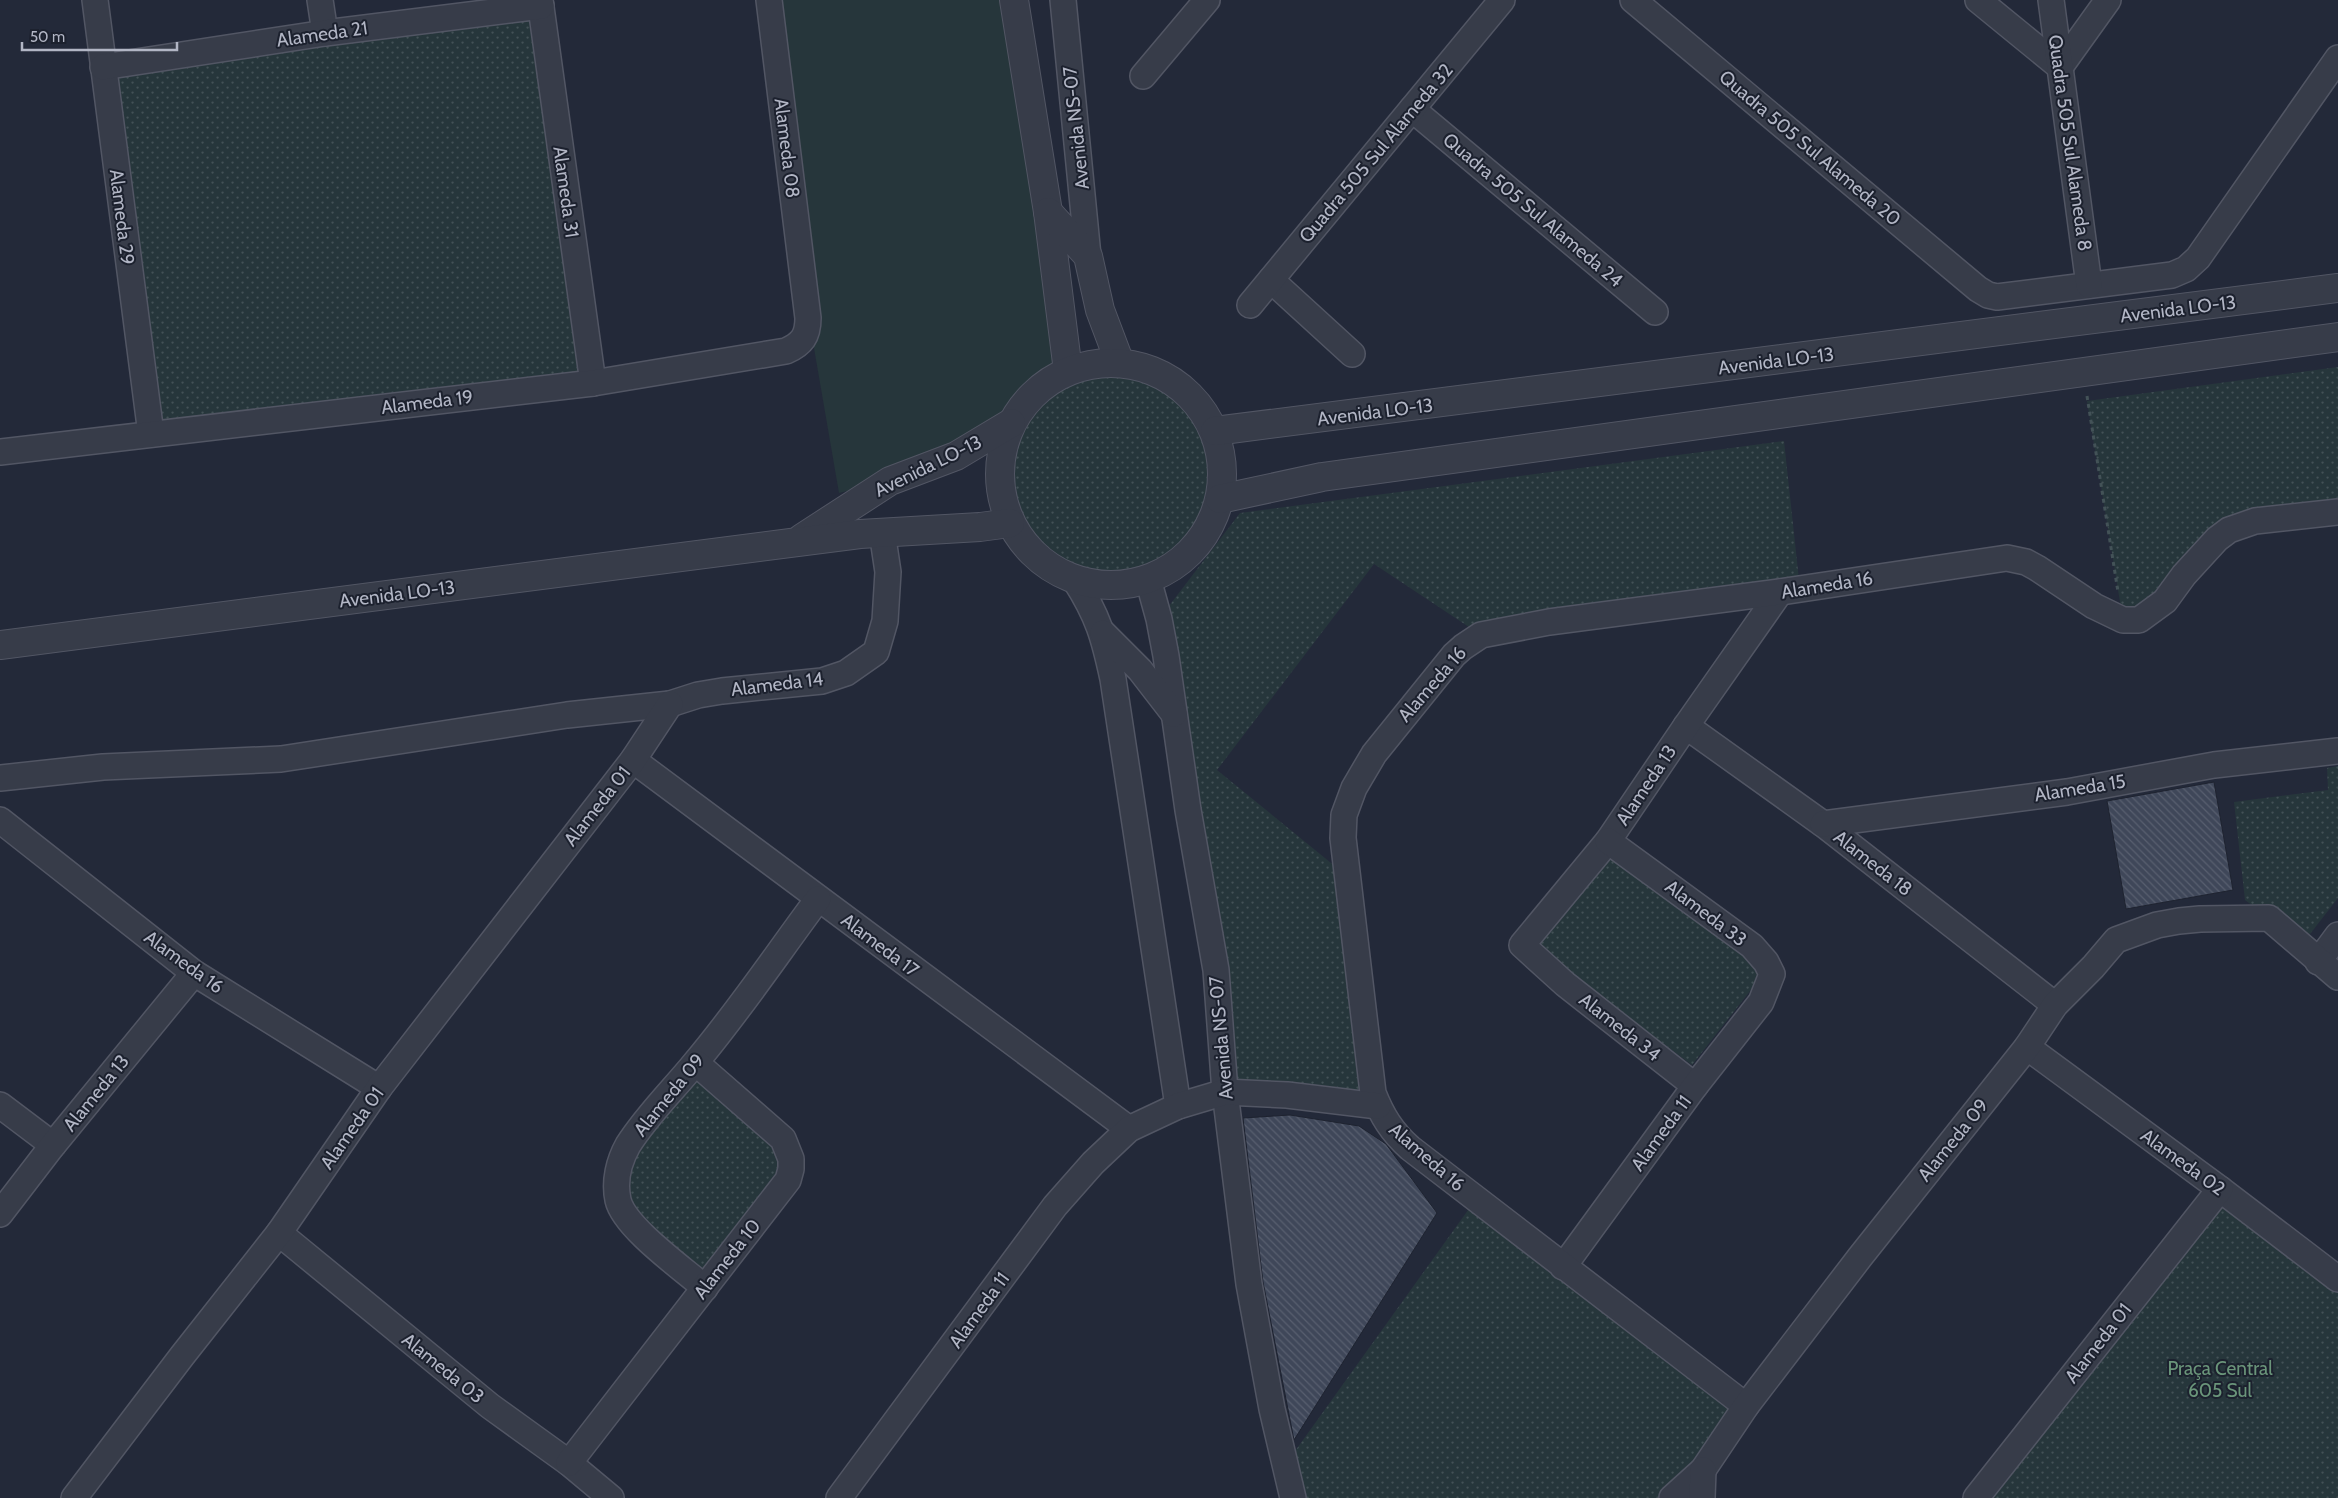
<svg xmlns="http://www.w3.org/2000/svg" width="2338" height="1498" font-family="Cabin,sans-serif">
<defs>
<pattern id="park-dots" width="8" height="8" patternUnits="userSpaceOnUse" patternTransform="scale(1.25)"><rect width="8" height="8" fill="#26363b"/><path d="M2 2h.1M6 6h.1" fill="none" stroke="#435156" stroke-width="1.8" stroke-linecap="round"/></pattern>
<pattern id="building-back-hatch" width="6" height="6" patternUnits="userSpaceOnUse" patternTransform="scale(1.25)"><rect width="6" height="6" fill="#3f4759"/><path d="M-1 5l2 2M0 0l6 6M5-1l2 2" fill="none" stroke="#585f6f"/></pattern>
</defs>
<rect width="100%" height="100%" fill="#232939"/>
<!-- grass -->
<polygon fill="#26363b" points="767,0 1021,0 1068,371 1011,423 890,481 839,493 805,296"/>
<!-- park -->
<g fill="url(#park-dots)">
<polygon points="541,6 593,383 151,434 103,67"/>
<circle cx="1111" cy="474" r="110"/>
<polygon points="2338,367 2338,512 2255,521 2123,620 2087,401"/>
<polygon points="1784,441 1800,589 1481,635 1374,564 1217,770 1347,876 1378,1106 1225,1092 1159,619 1240,513"/>
<polygon points="2338,766 2338,898 2310,934 2269,918 2245,900 2234,802 2328,790 2327,768"/>
<polygon points="1606,850 1765,972 1692,1065 1524,941"/>
<polygon points="696,1063 783,1139 791,1169 705,1288 633,1225 620,1164"/>
<polygon points="2220,1189 2338,1281 2338,1498 1977,1498"/>
<polygon points="1476,1199 1746,1406 1702,1498 1294,1498 1285,1465"/>
</g>
<!-- building -->
<g fill="url(#building-back-hatch)" stroke="#1e2330">
<polygon points="2214,782 2233,890 2126,909 2107,801"/>
<polygon points="1290,1115 1359,1126 1386,1144 1437,1213 1294,1440 1263,1282 1243,1118"/>
</g>
<g fill="none" stroke-linecap="round" stroke-linejoin="round">
<!-- minor casing -->
<g stroke="#525664" stroke-width="28">
<g id="minor">
<polyline points="95,0 151,434"/>
<polyline points="320,0 325,33"/>
<polyline points="540,0 593,383"/>
<polyline points="1063,0 1088,256"/>
<polyline points="1633,0 1978,289 1988,295 1997,297 2172,275 2186,269 2198,258 2338,58"/>
<polyline points="1978,0 2060,67 2108,0"/>
<polyline points="2051,0 2089,285"/>
<polyline points="103,67 325,33 541,6"/>
<polyline points="1143,76 1207,0"/>
<polyline points="1412,109 1655,312"/>
<polyline points="1271,280 1352,354"/>
<polyline points="1250,305 1502,0"/>
<path d="M0 452 593 383 786 351C802 344 808 336 808 318L769 0"/>
<polyline points="1148,579 1159,619 1166,656 1188,810 1216,970 1225,1092 1249,1284 1272,1409 1293,1498"/>
<path d="M1075 580C1098 616 1104 637 1113 679L1178 1106"/>
<polyline points="1103,633 1140,670 1174,714"/>
<polyline points="1686,726 1823,824 2055,1005"/>
<polyline points="633,760 1129,1129"/>
<polyline points="0,778 103,767 281,759 567,715 670,704 698,695 722,691 822,681 846,673 876,652 885,621 888,572 882,532"/>
<polyline points="0,820 194,973 379,1088"/>
<polyline points="1823,824 2067,792 2214,765 2338,751"/>
<polyline points="2318,962 2338,935"/>
<polyline points="2027,1047 2220,1189 2338,1279"/>
<polyline points="1695,1086 1565,984 1522,945 1608,841 1686,726 1780,592"/>
<polyline points="0,1105 53,1145"/>
<polyline points="0,1214 53,1145 194,973"/>
<polyline points="279,1233 490,1406 569,1463 611,1498"/>
<polyline points="1563,1267 1695,1086 1761,1002 1772,974 1766,962 1752,946 1608,841"/>
<path d="M705 1288C682 1268 624 1227 618 1200 614 1181 619 1161 628 1145 647 1115 673 1090 695 1063 739 1011 777 954 818 899"/>
<path d="M1746 1406 1410 1148C1392 1132 1382 1116 1373 1093L1343 838 1344 815 1354 788 1374 754 1454 655 1463 647 1481 635 1549 622 1780 592 2007 558 2026 562 2037 568 2094 606 2123 620H2139L2165 601 2184 575 2217 539 2229 530 2255 521 2338 512"/>
<polyline points="569,1463 788,1180 791,1169 791,1159 783,1139 696,1063"/>
<polyline points="74,1498 182,1356 279,1233 379,1088 633,760 670,704"/>
<polyline points="839,1498 1055,1206 1093,1163 1129,1129 1178,1106 1225,1092 1287,1095 1378,1106"/>
<polyline points="1672,1498 1703,1470 1746,1406 1860,1257 2027,1047 2055,1005 2093,967 2116,940 2157,925 2179,921 2200,919 2269,918 2338,977"/>
<polyline points="1702,1498 1703,1470"/>
<polyline points="1976,1498 2220,1189"/>
</g>
</g>
<!-- tertiary casing -->
<g stroke="#525664" stroke-width="30">
<g id="tertiary">
<polyline points="1014,0 1048,212 1068,371"/>
<polyline points="1048,212 1088,256 1100,310 1120,363"/>
<circle cx="1111" cy="474" r="111"/>
<polyline points="1215,431 2338,288"/>
<polyline points="1220,499 1322,477 2338,337"/>
<polyline points="802,538 890,481 956,456 1011,423"/>
<polyline points="0,645 860,534 980,527 1010,523"/>
</g>
</g>
<!-- path -->
<polyline stroke="#435257" stroke-width="3" stroke-dasharray="4 4" stroke-linecap="butt" points="2087,396 2118,592"/>
<!-- minor -->
<use href="#minor" stroke="#373c49" stroke-width="25"/>
<!-- tertiary -->
<use href="#tertiary" stroke="#373c49" stroke-width="28"/>
</g>
<g text-anchor="middle" dominant-baseline="central" stroke-width="4" stroke-linejoin="round" paint-order="stroke">
<!-- street labels -->
<g font-size="19" fill="#b2b6c5" stroke="#1c212e">
<text transform="translate(322 34) rotate(-8)">Alameda 21</text>
<text transform="translate(1076 128) rotate(-96)">Avenida NS-07</text>
<text transform="translate(2070 143) rotate(82)">Quadra 505 Sul Alameda 8</text>
<text transform="translate(787 148) rotate(83)">Alameda 08</text>
<text transform="translate(1810 148) rotate(40)">Quadra 505 Sul Alameda 20</text>
<text transform="translate(1376 153) rotate(-50)">Quadra 505 Sul Alameda 32</text>
<text transform="translate(566 192) rotate(82)">Alameda 31</text>
<text transform="translate(1533 210) rotate(40)">Quadra 505 Sul Alameda 24</text>
<text transform="translate(122 217) rotate(83)">Alameda 29</text>
<text transform="translate(2178 309) rotate(-7)">Avenida LO-13</text>
<text transform="translate(1776 361) rotate(-7)">Avenida LO-13</text>
<text transform="translate(427 402) rotate(-7)">Alameda 19</text>
<text transform="translate(1375 412) rotate(-7)">Avenida LO-13</text>
<text transform="translate(928 466) rotate(-26)">Avenida LO-13</text>
<text transform="translate(1827 585) rotate(-9)">Alameda 16</text>
<text transform="translate(397 594) rotate(-7)">Avenida LO-13</text>
<text transform="translate(777 684) rotate(-7)">Alameda 14</text>
<text transform="translate(1432 684) rotate(-49)">Alameda 16</text>
<text transform="translate(1646 785) rotate(-56)">Alameda 13</text>
<text transform="translate(2080 788) rotate(-9)">Alameda 15</text>
<text transform="translate(597 806) rotate(-52)">Alameda 01</text>
<text transform="translate(1873 863) rotate(38)">Alameda 18</text>
<text transform="translate(1706 913) rotate(37)">Alameda 33</text>
<text transform="translate(880 945) rotate(37)">Alameda 17</text>
<text transform="translate(184 962) rotate(36)">Alameda 16</text>
<text transform="translate(1620 1027) rotate(38)">Alameda 34</text>
<text transform="translate(1221 1038) rotate(-95)">Avenida NS-07</text>
<text transform="translate(96 1093) rotate(-51)">Alameda 13</text>
<text transform="translate(669 1095) rotate(-51)">Alameda 09</text>
<text transform="translate(352 1128) rotate(-55)">Alameda 01</text>
<text transform="translate(1661 1133) rotate(-54)">Alameda 11</text>
<text transform="translate(1953 1140) rotate(-51)">Alameda 09</text>
<text transform="translate(1427 1157) rotate(41)">Alameda 16</text>
<text transform="translate(2183 1162) rotate(36)">Alameda 02</text>
<text transform="translate(727 1259) rotate(-52)">Alameda 10</text>
<text transform="translate(979 1310) rotate(-54)">Alameda 11</text>
<text transform="translate(2098 1343) rotate(-52)">Alameda 01</text>
<text transform="translate(443 1368) rotate(39)">Alameda 03</text>
</g>
<!-- park labels -->
<g font-size="19" fill="#6a957a" stroke="#1c212e">
<text x="2220" y="1368">Praça Central<tspan x="2220" dy="22">605 Sul</tspan></text>
</g>
</g>
<!-- scale -->
<path d="M22 42v8h155v-8" fill="none" stroke="#b2b6c5" stroke-width="2.5"/>
<text x="30" y="42" font-size="15" fill="#b2b6c5" stroke="#1c212e" stroke-width="4" paint-order="stroke">50 m</text>
</svg>
